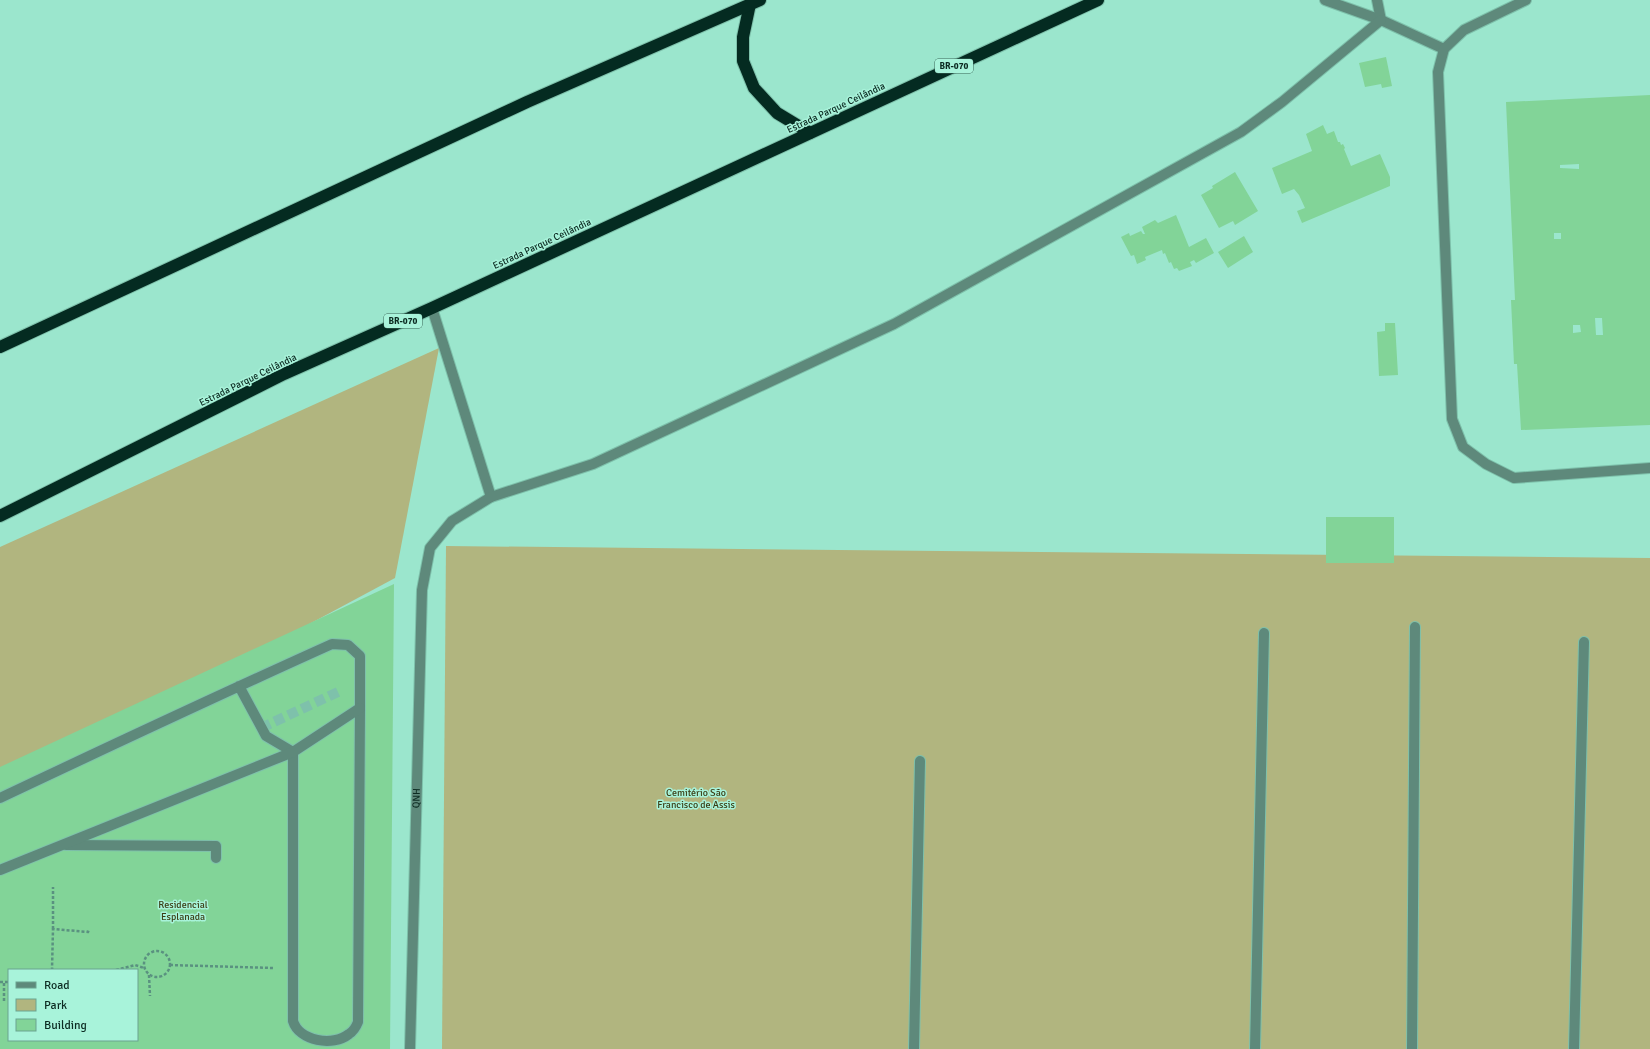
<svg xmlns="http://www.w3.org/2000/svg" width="1650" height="1049" font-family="Signika,sans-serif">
<rect width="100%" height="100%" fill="#9be6cd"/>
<!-- green -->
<g fill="#b1b57f">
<polygon points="439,348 395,578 0,790 0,547"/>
<polygon points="446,546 1650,558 1650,1049 442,1049"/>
</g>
<!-- building -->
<g fill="#82d498" fill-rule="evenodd">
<polygon points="1386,57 1392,86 1382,88 1381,84 1365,87 1359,63"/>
<path d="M1650 95V425L1521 430 1517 364H1514L1511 300H1515L1506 102ZM1579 164V169L1560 168V165ZM1554 233H1561V239H1554ZM1595 318H1602L1603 335H1596ZM1573 325H1580L1581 332 1573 333Z"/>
<polygon points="1323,125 1327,134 1334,131 1338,142 1340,142 1341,145 1343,144 1345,148 1344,149 1351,166 1380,154 1390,177 1390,186 1302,223 1297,211 1305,208 1299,195 1294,189 1282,194 1272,168 1312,151 1306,134"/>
<polygon points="1235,172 1258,211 1235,225 1233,221 1219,228 1201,195 1213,188 1212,186"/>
<polygon points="1176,215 1189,247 1206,238 1214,253 1196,263 1194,260 1190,262 1192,266 1179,271 1177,268 1174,269 1171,262 1169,263 1165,253 1163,254 1162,250 1145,257 1146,260 1137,264 1134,255 1131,256 1121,237 1129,233 1130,236 1141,231 1143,234 1145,234 1142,227 1155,220 1158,223"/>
<polygon points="1244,236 1253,252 1228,268 1218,252"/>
<polygon points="1385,323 1395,323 1398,375 1379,376 1377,332 1385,331"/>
<rect x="1326" y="517" width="68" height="46"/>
<path d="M394 584 390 1049H0V767ZM9 970H137V1040H9Z"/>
</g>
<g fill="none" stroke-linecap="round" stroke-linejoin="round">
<!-- minor-tunnel -->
<polyline stroke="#7ec1ab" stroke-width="10" stroke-dasharray="10 5" stroke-linecap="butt" points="261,728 340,691"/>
<!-- minor casing -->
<g stroke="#7ec1ab" stroke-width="12">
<g id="minor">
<polyline points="1325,0 1381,20 1444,49"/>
<polyline points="1377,0 1381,20"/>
<polyline points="1526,0 1464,30 1444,49 1438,72 1452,419 1463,447 1486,464 1514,478 1650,468"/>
<polyline points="432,308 491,497"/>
<path d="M0 798C110 746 221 694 332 644L348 645 360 656V708L358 1022C356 1027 354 1031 349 1034 333 1047 299 1041 293 1021V752L266 736 239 686"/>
<polyline points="66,845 216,846 216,858"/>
<polyline points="0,870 293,752 360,708"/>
<path id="s1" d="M410 1049 422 590 430 548 452 521 491 497 593 464 894 324 1241 132 1282 102 1381 20"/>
<polyline points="914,1049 920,761"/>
<polyline points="1255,1049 1264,633"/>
<polyline points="1412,1049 1415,627"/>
<polyline points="1574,1049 1584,642"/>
</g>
</g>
<!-- highway casing -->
<g stroke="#7ec1ab" stroke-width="14">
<g id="highway">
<polyline points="750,4 743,37 743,61 754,88 777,113 810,133"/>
<polyline points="0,347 527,102 760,0"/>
<polyline points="0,516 284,374 432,308 1098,0"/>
</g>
</g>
<!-- path -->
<g stroke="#5a9180" stroke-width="2.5" stroke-dasharray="3 2" stroke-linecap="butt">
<polyline points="53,929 53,887"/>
<circle cx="157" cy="964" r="13"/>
<polyline points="170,965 273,968"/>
<polyline points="53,970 52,969 53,929 88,932 89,929"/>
<polyline points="116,970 135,965 144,968"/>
<polyline points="149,975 150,996"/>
<polyline points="0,982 9,982"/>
<polyline points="4,1001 4,982"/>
</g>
<!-- minor -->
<use href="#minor" stroke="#5e897b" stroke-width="10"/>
<!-- highway -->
<use href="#highway" stroke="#042b21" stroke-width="12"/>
</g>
<g text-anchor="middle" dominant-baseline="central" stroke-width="3" stroke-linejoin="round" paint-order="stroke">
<!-- shield labels -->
<g fill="#a8f3da" stroke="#3b6759" stroke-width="1">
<rect x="935" y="59" width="38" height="14" rx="3"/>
<rect x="384" y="314" width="38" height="14" rx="3"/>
</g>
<g font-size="9" font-weight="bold" fill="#0c2b22">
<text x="954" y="66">BR-070</text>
<text x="403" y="321">BR-070</text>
</g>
<!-- street labels -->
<g font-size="10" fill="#0c2b22" stroke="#a8f3da">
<text transform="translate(836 108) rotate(-25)">Estrada Parque Ceilândia</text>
<text transform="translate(542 244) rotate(-25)">Estrada Parque Ceilândia</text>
<text transform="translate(248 380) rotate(-26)">Estrada Parque Ceilândia</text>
<text stroke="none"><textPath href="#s1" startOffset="251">QNH</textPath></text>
</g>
<!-- park labels -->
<g font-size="10" fill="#3b3d15" stroke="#a8f3da">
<text x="696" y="793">Cemitério São<tspan x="696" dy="12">Francisco de Assis</tspan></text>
<text x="183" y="905">Residencial<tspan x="183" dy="12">Esplanada</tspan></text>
</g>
</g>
<!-- legend -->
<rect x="8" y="969" width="130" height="72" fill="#a8f3da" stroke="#6aa390"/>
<rect x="16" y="982" width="20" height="6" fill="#5e897b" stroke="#6aa390"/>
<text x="44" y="989" font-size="12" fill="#0c2b22">Road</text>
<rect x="16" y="999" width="20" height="12" fill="#b1b57f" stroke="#6aa390"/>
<text x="44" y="1009" font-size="12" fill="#0c2b22">Park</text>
<rect x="16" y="1019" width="20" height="12" fill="#82d498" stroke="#6aa390"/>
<text x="44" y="1029" font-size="12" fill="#0c2b22">Building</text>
</svg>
